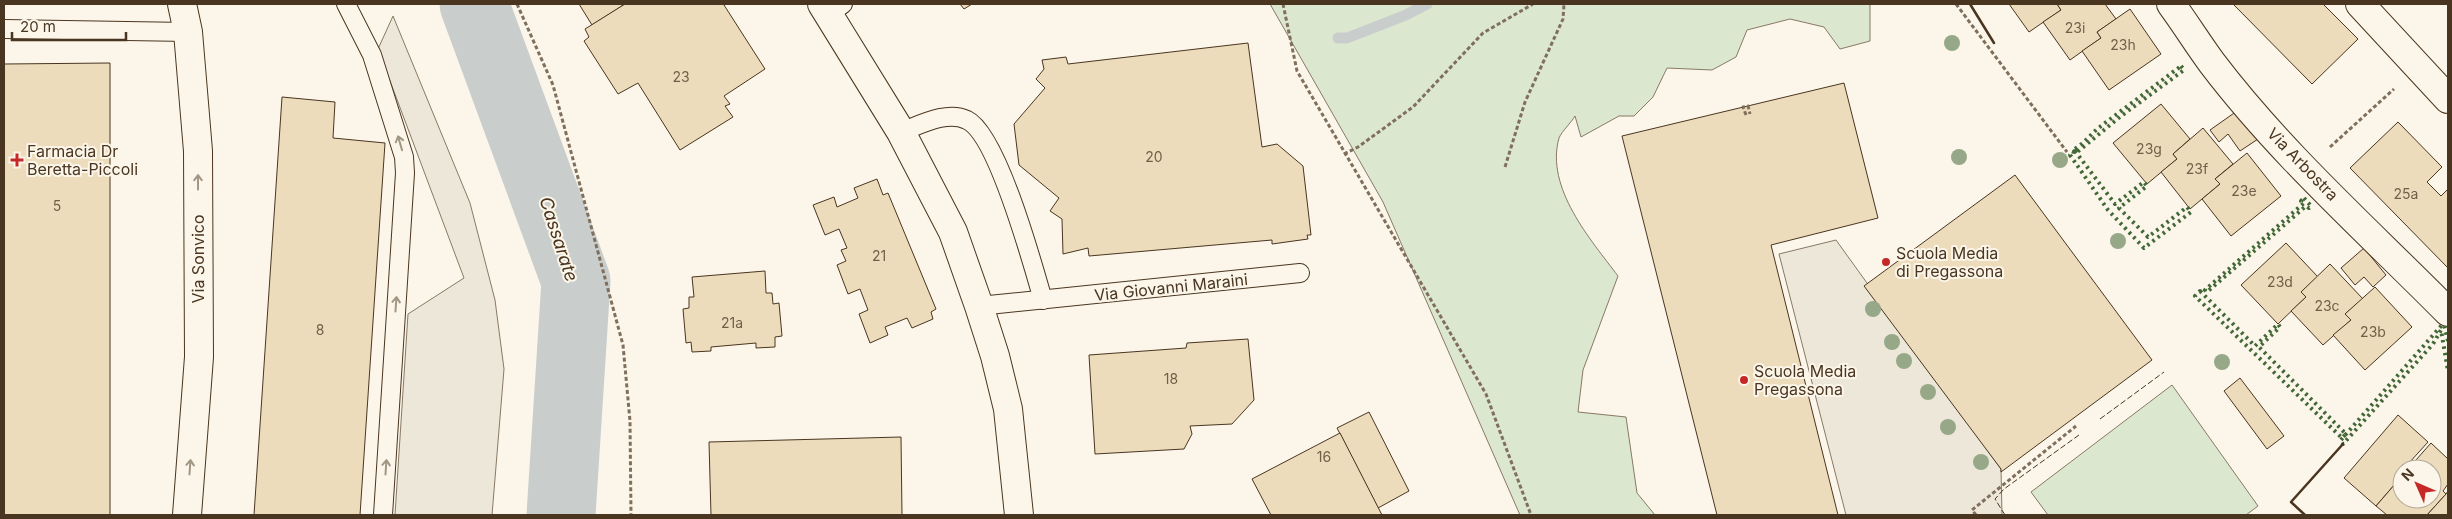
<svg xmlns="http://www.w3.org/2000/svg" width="2452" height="519" font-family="Inter,sans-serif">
<rect width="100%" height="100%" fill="#fbf6e9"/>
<!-- green -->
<g fill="#dce7d0" stroke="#887966">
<path d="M1270 4H1870V41L1840 49 1824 27 1790 19 1747 30 1736 57 1712 70 1667 68 1653 97 1634 116H1619L1581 137 1575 116C1571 123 1562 131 1559 138 1545 188 1591 240 1618 276L1583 370 1578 412 1626 417 1637 493 1655 515H1520L1383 202Z"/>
<polygon points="2172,385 2258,506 2246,515 2048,515 2031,492"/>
</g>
<!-- parking -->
<g fill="#ede7d9" stroke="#887966">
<polygon points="393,16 470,203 495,300 504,369 492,515 395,515 408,314 464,278 378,49"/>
<polygon points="1836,240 2001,469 2002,515 1846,515 1779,254"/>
</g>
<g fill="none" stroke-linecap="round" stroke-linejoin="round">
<!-- stream -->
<polyline stroke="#c9cecd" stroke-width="11" points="1338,38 1347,38 1406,15 1427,4"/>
<!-- river -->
<polyline stroke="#c9cecd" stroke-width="69" points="474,4 576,281 561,515"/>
</g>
<!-- building -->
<g fill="#ecdcbc" stroke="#4a3520">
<polygon points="579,4 625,4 592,25"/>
<polygon points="625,4 727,4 724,5 765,69 724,96 730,104 725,106 733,117 680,150 638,83 618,94 584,41 589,37 585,29"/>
<polygon points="960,4 972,4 964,9"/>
<polygon points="2009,4 2057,4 2061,10 2029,32"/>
<polygon points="2057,4 2105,4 2116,19 2097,32 2101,38 2070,60 2043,22 2061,10"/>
<polygon points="2233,4 2323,4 2358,39 2312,84"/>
<polygon points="2130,9 2161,54 2109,90 2082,51 2101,38 2097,32"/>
<polygon points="1248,43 1262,147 1277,144 1303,166 1311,235 1307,235 1308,239 1272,244 1272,240 1089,256 1088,248 1063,254 1062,219 1050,211 1059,198 1019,165 1014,124 1045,88 1036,79 1044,69 1042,60 1066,57 1068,64"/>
<polygon points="110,63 110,515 4,515 4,64"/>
<polygon points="1844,83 1878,218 1771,245 1838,515 1717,515 1622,136"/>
<polygon points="282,97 335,102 333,138 385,143 360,515 254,515"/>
<polygon points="2161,104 2190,139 2173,154 2177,159 2147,184 2113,143"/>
<polygon points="2237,111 2258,139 2240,151 2228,134 2219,142 2210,130"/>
<polygon points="2398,122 2442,167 2427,182 2441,196 2448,189 2448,268 2350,168"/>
<polygon points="2203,128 2233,164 2215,179 2220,184 2190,209 2161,172 2177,159 2173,154"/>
<polygon points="2247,153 2281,196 2231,236 2202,199 2220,184 2215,179"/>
<polygon points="2015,175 2152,360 2001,472 2001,469 1864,286"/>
<polygon points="877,179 883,195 888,193 936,309 931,312 933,319 912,328 907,318 885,327 888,335 870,343 859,314 868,310 860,289 848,294 837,265 846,261 841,250 847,248 839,229 825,235 813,205 834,197 837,207 858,198 854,188"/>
<polygon points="2286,243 2318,277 2301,292 2306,297 2278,324 2241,285"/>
<polygon points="2364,248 2386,275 2373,287 2364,277 2355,285 2341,268"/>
<polygon points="2330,264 2363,299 2345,314 2351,320 2323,345 2291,311 2306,297 2301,292"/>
<polygon points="765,271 766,293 772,293 773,304 779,303 782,336 775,337 775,347 756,348 756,343 711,347 711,351 692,352 691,342 686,343 683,309 689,308 689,297 694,297 692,277"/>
<polygon points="2375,287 2412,327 2365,370 2333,335 2351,320 2345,314"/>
<polygon points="1248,339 1254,400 1232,424 1190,426 1192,434 1184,449 1095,454 1089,355 1186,348 1187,343"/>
<polygon points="2240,378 2284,436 2267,449 2224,391"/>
<polygon points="1369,412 1409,491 1378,508 1337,428"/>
<polygon points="2398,415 2428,442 2409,463 2412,465 2408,469 2402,469 2402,476 2376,506 2344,478"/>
<polygon points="1340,433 1382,515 1271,515 1252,479"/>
<polygon points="901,437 902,515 711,515 709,442"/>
<polygon points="2431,443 2448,459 2448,484 2443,491 2446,494 2427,515 2387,515 2376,506 2402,476 2402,499 2432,499 2432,469 2408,469"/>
<polygon points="2448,491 2448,515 2427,515 2446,494"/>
</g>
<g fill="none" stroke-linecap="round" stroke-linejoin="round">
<!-- service casing -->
<g stroke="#4a3520" stroke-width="20">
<g id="service">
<polyline points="346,4 372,55 404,157 405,173 383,515"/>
<polyline points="829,14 843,4"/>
<polyline points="4,29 188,32"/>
<path d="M901 132C920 125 947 110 967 120 997 134 1033 265 1043 300"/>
<polyline points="979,306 1300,273"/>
</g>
</g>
<!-- minor casing -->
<g stroke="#4a3520" stroke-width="30">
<g id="minor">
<polyline points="822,4 901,132 953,232 979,306 995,356 1008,409 1019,515"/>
<path d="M2171 4C2185 23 2198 44 2212 63 2281 154 2368 231 2448 312"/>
<polyline points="2360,4 2448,99"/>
</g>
</g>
<!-- secondary casing -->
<g stroke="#4a3520" stroke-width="30">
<polyline id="secondary" points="182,4 188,32 198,151 199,357 187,515"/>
</g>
<!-- path -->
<g stroke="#7f6f5c" stroke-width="3" stroke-dasharray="4 2.5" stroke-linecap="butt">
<polyline points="517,4 553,85 623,345 630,421 631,515"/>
<polyline points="1283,4 1297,71 1486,394 1531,515"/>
<polyline points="1956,4 2067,152"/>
<polyline points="1746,115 1743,107 1748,106 1750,114"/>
<polyline points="2330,147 2394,89"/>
<polyline points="1344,154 1358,147 1413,107 1483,33 1533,4"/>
<polyline points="1505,167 1525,102 1563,19 1564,4"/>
<polyline points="1976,515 1972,510 2076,426"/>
</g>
<!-- service -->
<use href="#service" stroke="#fbf6e9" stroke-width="18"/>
<!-- minor -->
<use href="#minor" stroke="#fbf6e9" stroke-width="28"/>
<!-- secondary -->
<use href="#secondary" stroke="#fbf6e9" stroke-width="28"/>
<!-- hedge -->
<g stroke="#436837" stroke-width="4" stroke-dasharray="2.5 4" stroke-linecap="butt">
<polygon points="2181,66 2184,70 2121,116 2076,153 2072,151 2083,143 2097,129"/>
<polygon points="2075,151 2115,204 2144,182 2147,186 2119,208 2148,237 2187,207 2191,212 2144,248 2108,210 2070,155"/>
<polygon points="2304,198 2311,206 2309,208 2306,206 2207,292 2205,290 2304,203 2301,201"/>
<polygon points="2200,291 2255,346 2278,324 2280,327 2259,347 2346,434 2342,438 2195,296"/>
<polyline points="2448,341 2444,325 2442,325 2340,441 2343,444 2433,344 2441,330 2448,371"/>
</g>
<!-- fence -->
<g stroke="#4a3520" stroke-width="1" stroke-dasharray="6 2.5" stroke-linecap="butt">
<polyline points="2100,419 2164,372"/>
<polyline points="2005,515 1995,499 2004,489 2079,435"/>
</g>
<!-- wall -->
<g stroke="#4a3520" stroke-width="2.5">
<polyline points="1970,4 1994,43"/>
<polyline points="2305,515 2291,502 2343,444"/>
</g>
</g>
<!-- trees -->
<g fill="#96a887">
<circle cx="1952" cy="43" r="8"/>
<circle cx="1959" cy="157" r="8"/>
<circle cx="2060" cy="160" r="8"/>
<circle cx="2118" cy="241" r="8"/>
<circle cx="1873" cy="309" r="8"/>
<circle cx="1892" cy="342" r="8"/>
<circle cx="1904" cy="361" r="8"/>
<circle cx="2222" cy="362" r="8"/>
<circle cx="1928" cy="392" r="8"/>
<circle cx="1948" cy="427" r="8"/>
<circle cx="1981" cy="462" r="8"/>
</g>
<!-- one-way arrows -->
<defs><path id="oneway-shaft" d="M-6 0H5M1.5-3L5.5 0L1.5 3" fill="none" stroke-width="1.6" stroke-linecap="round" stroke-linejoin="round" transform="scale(1.25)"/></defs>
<g stroke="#a29684">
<use href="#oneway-shaft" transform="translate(400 143) rotate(-106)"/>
<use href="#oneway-shaft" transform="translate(198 182) rotate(-90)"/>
<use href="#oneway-shaft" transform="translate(396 304) rotate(-86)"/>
<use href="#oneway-shaft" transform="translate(190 467) rotate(-86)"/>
<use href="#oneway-shaft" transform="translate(386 467) rotate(-86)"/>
</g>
<!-- markers -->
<g fill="#c62828" stroke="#fbf6e9" stroke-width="2">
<path d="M14.5 152.5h5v5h5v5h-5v5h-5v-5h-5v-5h5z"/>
<circle cx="1886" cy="262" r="5"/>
<circle cx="1744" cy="380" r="5"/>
</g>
<g text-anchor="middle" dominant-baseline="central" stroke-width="4" stroke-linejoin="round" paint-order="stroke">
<!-- number labels -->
<g font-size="14" fill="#725f47">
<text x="2075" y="27">23i</text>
<text x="2123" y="44">23h</text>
<text x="681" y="76">23</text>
<text x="2149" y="148">23g</text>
<text x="1154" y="156">20</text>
<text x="2197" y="168">23f</text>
<text x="2244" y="190">23e</text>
<text x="2406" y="193">25a</text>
<text x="57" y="205">5</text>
<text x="879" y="255">21</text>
<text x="2280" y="281">23d</text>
<text x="2327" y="305">23c</text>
<text x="732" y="322">21a</text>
<text x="320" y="329">8</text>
<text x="2373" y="331">23b</text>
<text x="1171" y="378">18</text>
<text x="1324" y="456">16</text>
</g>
<!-- poi labels -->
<g font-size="16" fill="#4a3520" stroke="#fbf6e9" text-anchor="start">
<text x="27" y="151">Farmacia Dr<tspan x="27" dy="18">Beretta-Piccoli</tspan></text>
<text x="1896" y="253">Scuola Media<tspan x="1896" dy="18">di Pregassona</tspan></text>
<text x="1754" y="371">Scuola Media<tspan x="1754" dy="18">Pregassona</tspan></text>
</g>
<!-- street labels -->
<g font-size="16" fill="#4a3520" stroke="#fbf6e9">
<text transform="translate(2303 164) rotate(46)">Via Arbostra</text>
<text transform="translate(198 259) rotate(-90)">Via Sonvico</text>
<text transform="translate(1171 287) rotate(-6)">Via Giovanni Maraini</text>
</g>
<!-- water labels -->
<g font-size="18" font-style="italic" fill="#4a3520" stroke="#fbf6e9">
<text transform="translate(559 239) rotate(72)">Cassarate</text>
</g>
</g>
<!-- border -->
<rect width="2452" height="519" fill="none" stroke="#4a3520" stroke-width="10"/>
<!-- north arrow -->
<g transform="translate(2417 484) rotate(315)"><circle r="24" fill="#fbf6e9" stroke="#b4a999"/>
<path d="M0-4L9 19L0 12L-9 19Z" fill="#c62828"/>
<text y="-8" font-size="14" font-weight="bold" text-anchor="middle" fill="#4a3520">N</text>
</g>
<!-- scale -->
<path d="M12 32v8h114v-8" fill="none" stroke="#4a3520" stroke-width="2.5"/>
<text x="20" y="32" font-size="15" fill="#4a3520" stroke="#fbf6e9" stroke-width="4" paint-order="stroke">20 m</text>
</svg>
